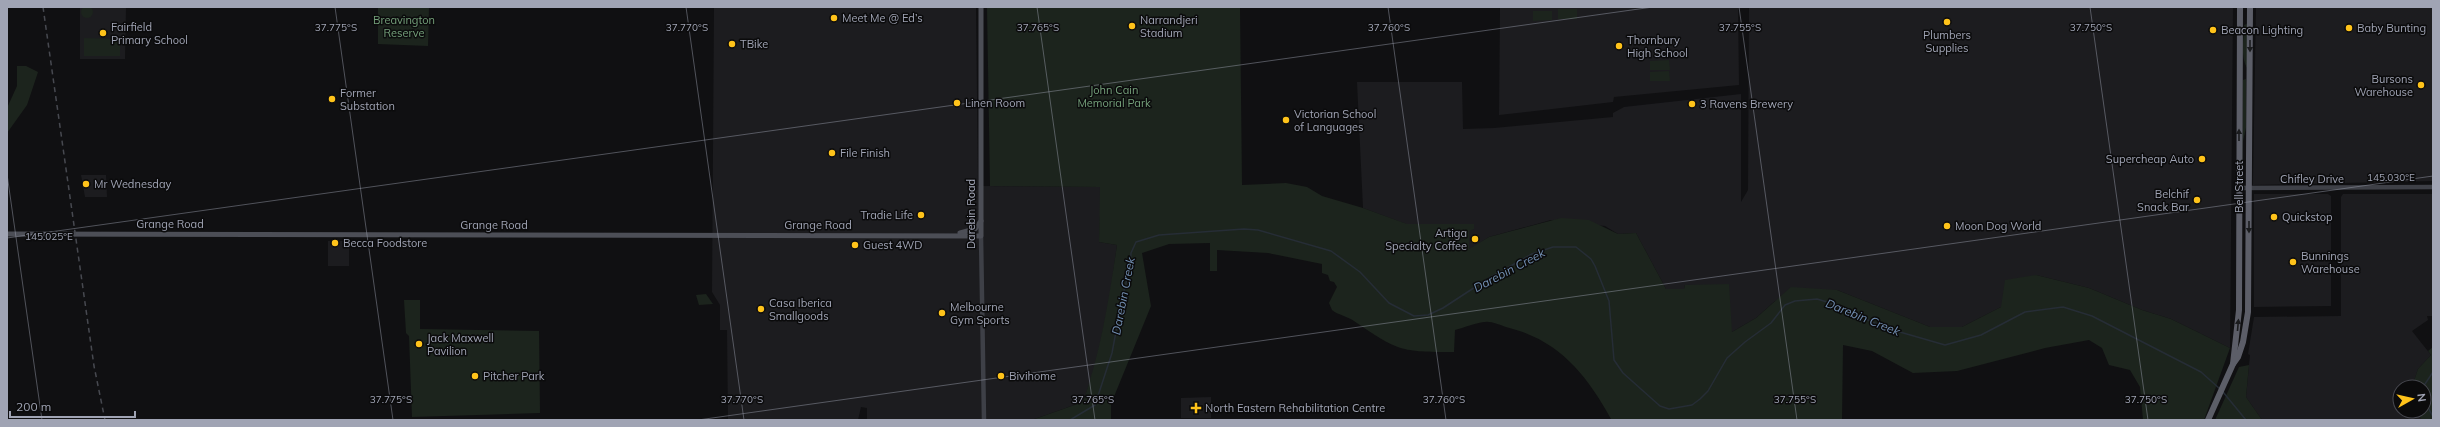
<svg xmlns="http://www.w3.org/2000/svg" width="2440" height="427" font-family="Mulish,sans-serif">
<rect width="100%" height="100%" fill="#101012"/>
<!-- built -->
<g fill="#1c1c1f">
<polygon points="80,7 126,7 125,59 80,59"/>
<polygon points="714,7 976,7 978,186 1101,187 1099,242 1117,245 1109,302 1095,368 1083,402 1032,420 867,420 867,408 861,407 858,420 728,420 727,330 720,330 720,305 712,292"/>
<polygon points="1500,7 1738,7 1739,85 1614,97 1613,102 1499,115"/>
<polygon points="1749,7 2233,7 2230,348 2171,319 2142,310 2089,288 2036,275 2001,307 1962,327 1930,327 1837,290 1775,301 1756,318 1732,332 1730,327 1687,285 1685,285 1684,289 1666,289 1636,233 1618,234 1605,226 1551,220 1489,237 1469,250 1469,231 1406,224 1363,208 1357,82 1462,82 1463,129 1494,128 1613,117 1613,113 1624,107 1741,94 1741,202 1748,190"/>
<polygon points="2256,7 2433,7 2433,181 2253,185"/>
<polygon points="81,175 106,175 107,197 85,197"/>
<polygon points="2254,194 2328,194 2331,196 2331,306 2254,307"/>
<polygon points="2343,194 2433,194 2433,316 2427,316 2428,320 2412,331 2431,355 2418,369 2412,387 2400,387 2400,411 2416,411 2422,420 2262,420 2246,397 2250,355 2248,354 2254,317 2341,316 2341,197"/>
<rect x="328" y="241" width="21" height="25"/>
<polygon points="1211,397 1211,418 1181,418 1181,398"/>
</g>
<!-- green -->
<g fill="#1c241d">
<circle cx="87" cy="12" r="6"/>
<polygon points="378,7 429,7 428,46 378,44"/>
<path d="M987 7H1240L1242 185 1286 183 1307 187 1322 196 1363 208 1407 224H1474V229L1469 231V249L1489 237 1561 218 1589 220 1618 234 1636 233 1666 289H1684L1685 285 1729 284 1732 332 1756 318 1791 287 1837 290 1930 327H1962L2001 307 2005 280 2036 275 2089 288 2142 310 2171 319 2230 348 2204 420H2143L2140 387 2130 370 2109 365 2102 348 2089 340 2045 348 1957 371 1913 373 1872 351 1843 345 1842 420H1610L1611 419C1586 374 1559 340 1506 327 1500 325 1491 321 1485 322 1478 322 1463 328 1455 330L1454 352C1400 352 1398 351 1354 321 1347 316 1338 315 1332 310L1329 303 1337 287 1334 282 1330 281 1328 275 1322 273V264L1268 253 1217 250V271H1210V243L1169 244 1142 253 1151 306 1111 404V420H1032L1083 402C1101 351 1109 298 1117 245L1099 242 1100 187 990 186Z"/>
<rect x="1558" y="9" width="19" height="10"/>
<polygon points="1533,11 1552,11 1552,20 1533,21"/>
<path d="M2247 24V68C2240 56 2244 39 2244 25Z"/>
<polygon points="84,38 120,39 120,56 84,56"/>
<polygon points="1669,60 1670,70 1650,70 1650,61"/>
<polygon points="17,66 26,66 38,72 27,105 7,133 7,108 17,86"/>
<polygon points="1669,71 1670,81 1650,81 1650,72"/>
<polygon points="2246,79 2246,128 2243,141 2242,183 2243,80"/>
<polygon points="706,294 713,304 699,305 696,295"/>
<polygon points="404,300 420,300 420,329 539,331 540,413 412,417 409,336 406,333"/>
<polygon points="2433,347 2433,420 2422,420 2416,411 2424,411 2424,387 2412,387 2418,369 2431,355 2428,351"/>
<polygon points="2249,365 2246,397 2262,420 2215,420 2239,367"/>
</g>
<g fill="none" stroke-linecap="round" stroke-linejoin="round">
<!-- stream -->
<g stroke="#262d36" stroke-width="1.5">
<polyline points="2423,387 2433,372"/>
<polyline points="2223,392 2246,420"/>
<polyline points="2424,399 2433,417"/>
<polyline points="1070,420 1095,405 1112,353 1123,294 1130,269 1131,253 1136,242 1159,235 1244,229 1258,230 1331,251 1360,272 1389,303 1414,316 1428,315 1443,308 1489,278 1532,254 1553,247 1576,247 1591,259 1595,266 1609,301 1614,360 1623,373 1660,406 1669,409 1692,405 1700,399 1708,391 1727,358 1745,342 1771,323 1785,305 1795,301 1817,299 1827,302 1886,328 1945,345 1981,335 2025,312 2063,307 2092,316 2201,372 2220,389"/>
</g>
<!-- secondary -->
<g stroke="#3e4047" stroke-width="4.5">
<polyline points="2239,188 2433,187"/>
<polyline points="981,236 984,420"/>
</g>
<!-- primary -->
<g stroke="#4c4e56" stroke-width="5">
<polyline points="960,233 975,229 981,221"/>
<polyline points="7,234 981,236 981,7"/>
</g>
<!-- highway -->
<g stroke="#5c5e68" stroke-width="6">
<polyline points="2233,364 2239,310 2240,7"/>
<polyline points="2208,420 2233,364 2238,357 2243,342 2248,312 2250,7"/>
</g>
<!-- rail -->
<polyline stroke="#474950" stroke-width="1.5" stroke-dasharray="5 4" stroke-linecap="butt" points="43,7 94,366 105,420"/>
</g>
<!-- one-way arrows -->
<defs><path id="oneway-solid" d="M-6-.8H1V-3.2L6.5 0L1 3.2V.8H-6Z"/></defs>
<g fill="#1b1c1e">
<use href="#oneway-solid" transform="translate(2250 46) rotate(90)"/>
<use href="#oneway-solid" transform="translate(2239 135) rotate(-90)"/>
<use href="#oneway-solid" transform="translate(2249 227) rotate(90)"/>
<use href="#oneway-solid" transform="translate(2238 325) rotate(-85)"/>
</g>
<!-- ticks -->
<path fill="none" stroke="#a0a4b4" stroke-width="1" stroke-opacity="0.45" d="M335 7 393 420M686 7 744 420M1037 7 1095 420M1388 7 1446 420M1739 7 1797 420M2090 7 2148 420M7 174 42 420M7 238 1653 7M698 420 2433 176"/>
<!-- markers -->
<g fill="#ffc31a" stroke="#0b0b0c" stroke-width="1.5">
<circle cx="834" cy="18" r="4"/>
<circle cx="1947" cy="22" r="4"/>
<circle cx="1132" cy="26" r="4"/>
<circle cx="2349" cy="28" r="4"/>
<circle cx="2213" cy="30" r="4"/>
<circle cx="103" cy="33" r="4"/>
<circle cx="732" cy="44" r="4"/>
<circle cx="1619" cy="46" r="4"/>
<circle cx="2421" cy="85" r="4"/>
<circle cx="332" cy="99" r="4"/>
<circle cx="957" cy="103" r="4"/>
<circle cx="1692" cy="104" r="4"/>
<circle cx="1286" cy="120" r="4"/>
<circle cx="832" cy="153" r="4"/>
<circle cx="2202" cy="159" r="4"/>
<circle cx="86" cy="184" r="4"/>
<circle cx="2197" cy="200" r="4"/>
<circle cx="921" cy="215" r="4"/>
<circle cx="2274" cy="217" r="4"/>
<circle cx="1947" cy="226" r="4"/>
<circle cx="1475" cy="239" r="4"/>
<circle cx="335" cy="243" r="4"/>
<circle cx="855" cy="245" r="4"/>
<circle cx="2293" cy="262" r="4"/>
<circle cx="761" cy="309" r="4"/>
<circle cx="942" cy="313" r="4"/>
<circle cx="419" cy="344" r="4"/>
<circle cx="475" cy="376" r="4"/>
<circle cx="1001" cy="376" r="4"/>
<path d="M1194 402h4v4h4v4h-4v4h-4v-4h-4v-4h4z"/>
</g>
<g text-anchor="middle" dominant-baseline="central" stroke-width="3" stroke-linejoin="round" paint-order="stroke">
<!-- poi labels -->
<g font-size="11" fill="#a0a4b4" stroke="#0b0b0c" text-anchor="start">
<text x="842" y="18">Meet Me @ Ed’s</text>
<text x="1140" y="20">Narrandjeri<tspan x="1140" dy="13">Stadium</tspan></text>
<text x="111" y="27">Fairfield<tspan x="111" dy="13">Primary School</tspan></text>
<text x="2357" y="28">Baby Bunting</text>
<text x="2221" y="30">Beacon Lighting</text>
<text x="1947" y="35" text-anchor="middle">Plumbers<tspan x="1947" dy="13">Supplies</tspan></text>
<text x="1627" y="40">Thornbury<tspan x="1627" dy="13">High School</tspan></text>
<text x="740" y="44">TBike</text>
<text x="2413" y="79" text-anchor="end">Bursons<tspan x="2413" dy="13">Warehouse</tspan></text>
<text x="340" y="93">Former<tspan x="340" dy="13">Substation</tspan></text>
<text x="965" y="103">Linen Room</text>
<text x="1700" y="104">3 Ravens Brewery</text>
<text x="1294" y="114">Victorian School<tspan x="1294" dy="13">of Languages</tspan></text>
<text x="840" y="153">File Finish</text>
<text x="2194" y="159" text-anchor="end">Supercheap Auto</text>
<text x="94" y="184">Mr Wednesday</text>
<text x="2189" y="194" text-anchor="end">Belchif<tspan x="2189" dy="13">Snack Bar</tspan></text>
<text x="913" y="215" text-anchor="end">Tradie Life</text>
<text x="2282" y="217">Quickstop</text>
<text x="1955" y="226">Moon Dog World</text>
<text x="1467" y="233" text-anchor="end">Artiga<tspan x="1467" dy="13">Specialty Coffee</tspan></text>
<text x="343" y="243">Becca Foodstore</text>
<text x="863" y="245">Guest 4WD</text>
<text x="2301" y="256">Bunnings<tspan x="2301" dy="13">Warehouse</tspan></text>
<text x="769" y="303">Casa Iberica<tspan x="769" dy="13">Smallgoods</tspan></text>
<text x="950" y="307">Melbourne<tspan x="950" dy="13">Gym Sports</tspan></text>
<text x="427" y="338">Jack Maxwell<tspan x="427" dy="13">Pavilion</tspan></text>
<text x="483" y="376">Pitcher Park</text>
<text x="1009" y="376">Bivihome</text>
<text x="1205" y="408">North Eastern Rehabilitation Centre</text>
</g>
<!-- park labels -->
<g font-size="11" fill="#75a17b" stroke="#0b0b0c">
<text x="404" y="20">Breavington<tspan x="404" dy="13">Reserve</tspan></text>
<text x="1114" y="90">John Cain<tspan x="1114" dy="13">Memorial Park</tspan></text>
</g>
<!-- street labels -->
<g font-size="11" fill="#a0a4b4" stroke="#0b0b0c">
<text x="2312" y="179">Chifley Drive</text>
<text transform="translate(2239 187) rotate(-90)">Bell Street</text>
<text transform="translate(971 214) rotate(-90)">Darebin Road</text>
<text x="170" y="224">Grange Road</text>
<text x="494" y="225">Grange Road</text>
<text x="818" y="225">Grange Road</text>
</g>
<!-- water labels -->
<g font-size="12" font-style="italic" fill="#7390b3" stroke="#0b0b0c">
<text transform="translate(1509 270) rotate(-28)">Darebin Creek</text>
<text transform="translate(1123 296) rotate(-79)">Darebin Creek</text>
<text transform="translate(1863 317) rotate(22)">Darebin Creek</text>
</g>
</g>
<g font-size="10" text-anchor="middle" fill="#a0a4b4" stroke="#0b0b0c" stroke-width="3" stroke-linejoin="round" paint-order="stroke">
<text x="336" y="31">37.775°S</text>
<text x="687" y="31">37.770°S</text>
<text x="1038" y="31">37.765°S</text>
<text x="1389" y="31">37.760°S</text>
<text x="1740" y="31">37.755°S</text>
<text x="2091" y="31">37.750°S</text>
<text x="2391" y="181">145.030°E</text>
<text x="49" y="240">145.025°E</text>
<text x="391" y="403">37.775°S</text>
<text x="742" y="403">37.770°S</text>
<text x="1093" y="403">37.765°S</text>
<text x="1444" y="403">37.760°S</text>
<text x="1795" y="403">37.755°S</text>
<text x="2146" y="403">37.750°S</text>
</g>
<!-- border -->
<rect width="2440" height="427" fill="none" stroke="#a0a4b4" stroke-width="16"/>
<!-- north arrow -->
<g transform="translate(2412 399) rotate(82)"><circle r="19" fill="#0b0b0c" stroke="#47484f"/>
<path d="M0-3L7 15L0 10L-7 15Z" fill="#ffc31a"/>
<text y="-6" font-size="11" font-weight="bold" text-anchor="middle" fill="#a0a4b4">N</text>
</g>
<!-- scale -->
<path d="M10 411v6h125v-6" fill="none" stroke="#a0a4b4" stroke-width="2"/>
<text x="16" y="411" font-size="12" fill="#a0a4b4" stroke="#0b0b0c" stroke-width="3" paint-order="stroke">200 m</text>
</svg>
